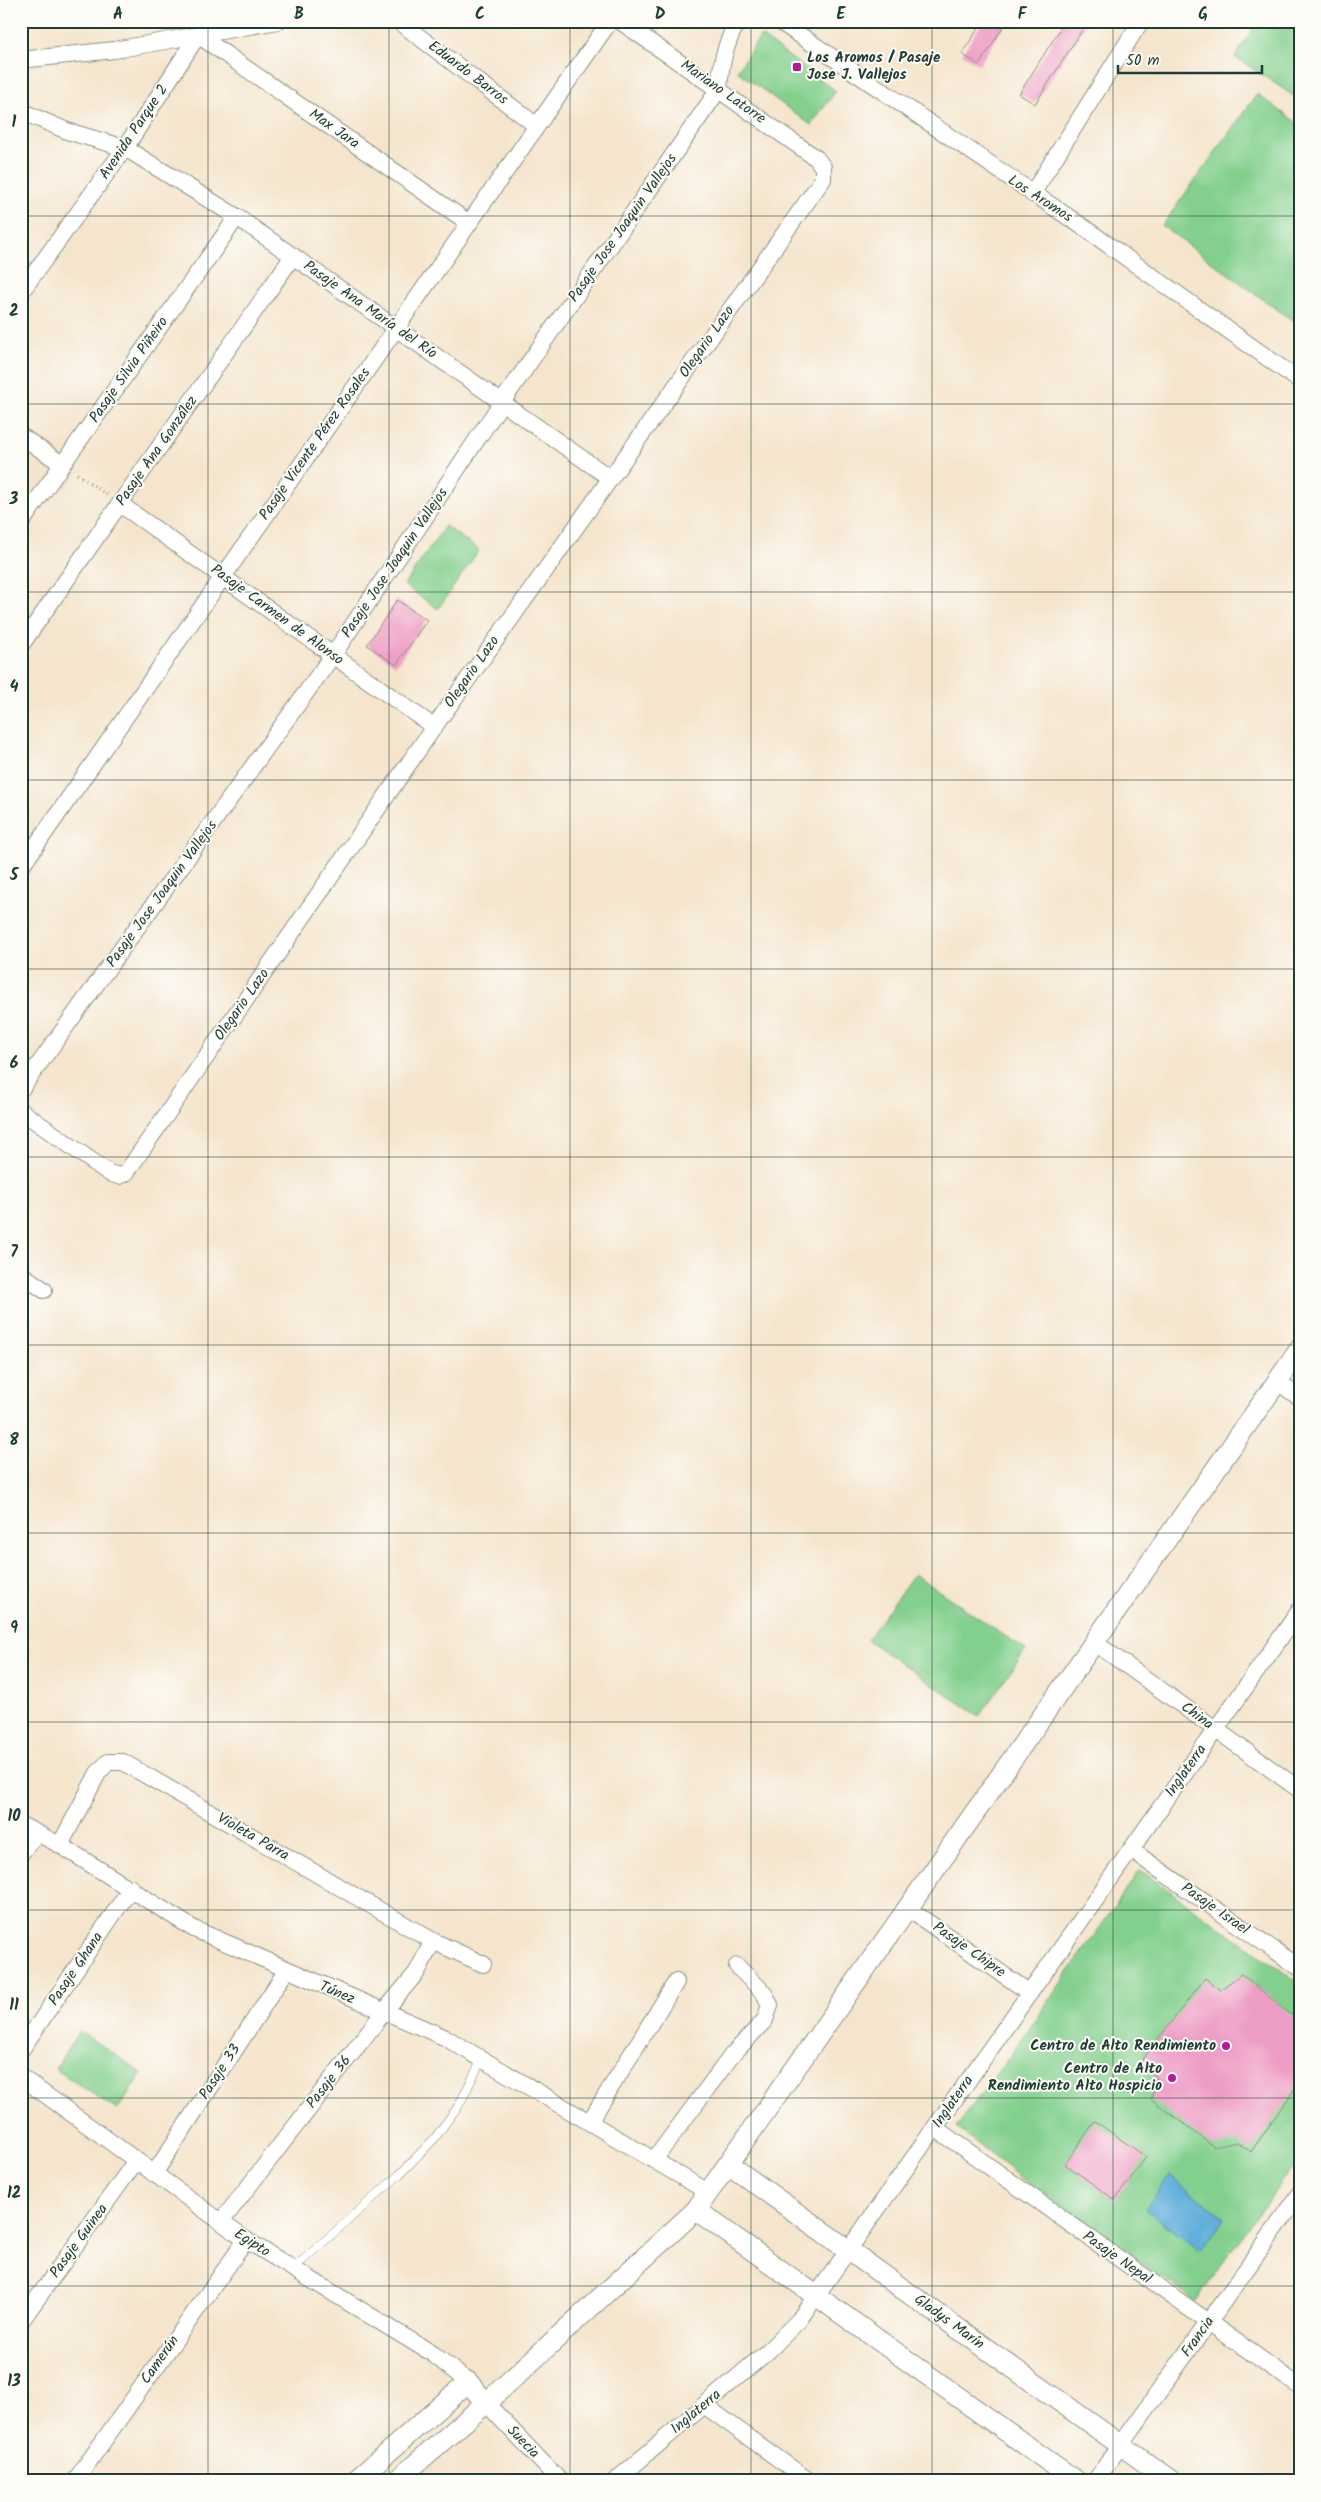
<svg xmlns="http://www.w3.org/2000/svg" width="1321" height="2502" font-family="Kalam,sans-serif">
<rect width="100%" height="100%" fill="#fdfcf7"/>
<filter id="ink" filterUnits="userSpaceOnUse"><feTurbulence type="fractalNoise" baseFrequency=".02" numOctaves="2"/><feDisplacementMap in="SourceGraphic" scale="10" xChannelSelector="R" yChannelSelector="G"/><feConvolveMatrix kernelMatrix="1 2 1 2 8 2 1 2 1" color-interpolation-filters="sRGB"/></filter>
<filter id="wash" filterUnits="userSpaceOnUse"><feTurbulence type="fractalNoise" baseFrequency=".0096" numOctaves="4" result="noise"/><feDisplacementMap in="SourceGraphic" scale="20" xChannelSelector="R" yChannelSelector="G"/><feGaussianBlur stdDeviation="1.12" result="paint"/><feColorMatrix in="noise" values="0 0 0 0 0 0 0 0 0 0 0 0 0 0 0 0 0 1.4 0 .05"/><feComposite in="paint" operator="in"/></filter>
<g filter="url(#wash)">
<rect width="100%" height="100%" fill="#f5e5cd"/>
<!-- green -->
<g fill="#83d08e" stroke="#518661">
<polygon points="1258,21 1300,21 1300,100 1235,57"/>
<polygon points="761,36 836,91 811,125 737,71"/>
<polygon points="1257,94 1300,125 1300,326 1162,226"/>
<polygon points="445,526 479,550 438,609 404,585"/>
<polygon points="914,1574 1026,1650 979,1716 867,1640"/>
<polygon points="1140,1870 1300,1984 1300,2157 1195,2301 1021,2178 956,2127 1012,2053"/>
<polygon points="79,2031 142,2073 117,2110 55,2069"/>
</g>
<!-- water -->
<polygon fill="#62afdc" stroke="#407688" points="1170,2176 1225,2218 1200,2250 1145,2209"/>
<g id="blocks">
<!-- building -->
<g fill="#ee9ec6">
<polygon points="983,21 1007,21 979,65 962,54"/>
<polygon points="1065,21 1088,21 1035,104 1019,94"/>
<polygon points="397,600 427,620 396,665 367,645"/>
<polygon points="1241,1974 1299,2021 1300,2028 1300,2081 1251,2152 1237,2142 1214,2147 1151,2099 1157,2077 1139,2064 1205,1978 1220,1990"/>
<polygon points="1095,2121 1146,2157 1115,2200 1065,2164"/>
</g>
</g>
</g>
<g filter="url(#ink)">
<use href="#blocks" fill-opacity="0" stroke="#8a9180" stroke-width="1"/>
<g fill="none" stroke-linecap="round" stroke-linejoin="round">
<!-- service casing -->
<g stroke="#8a9180" stroke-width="9">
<polyline id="service" points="293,2269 399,2175 434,2139 459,2105 482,2059"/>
</g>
<!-- minor casing -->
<g stroke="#8a9180" stroke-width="18">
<g id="minor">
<polyline points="398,21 537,126"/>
<polyline points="779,21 1083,227 1300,381"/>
<polyline points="21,60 114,50 198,35 469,223"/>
<polyline points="21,111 67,131 125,148 237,217 610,478"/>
<polyline points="1032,194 1141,21"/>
<polyline points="21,292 125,148 198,35 278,21"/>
<polyline points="21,436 62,464"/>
<polyline points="120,504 434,727"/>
<polyline points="21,523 237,217"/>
<polyline points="21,645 293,256"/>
<polyline points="21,867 610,21"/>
<path d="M21 1089 333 655 502 402 719 89C721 63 725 44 738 21"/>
<polyline points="21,1111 109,1173 119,1176 126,1173 434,727 823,179 823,167 816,158 620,21"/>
<polyline points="21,1274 44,1290"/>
<polyline points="1277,1381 1300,1398"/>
<polyline points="1094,1642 1300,1790"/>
<polyline points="21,1825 60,1845 194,1929 446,2038 708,2192"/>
<polyline points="60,1845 98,1773 108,1762 123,1762 433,1941 483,1964"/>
<polyline points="1131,1850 1300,1968"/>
<polyline points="21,1853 36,1834"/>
<polyline points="907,1908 1030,1993"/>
<polyline points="21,2050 131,1888"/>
<polyline points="21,2077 246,2240 433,2354 468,2382"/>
<polyline points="590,2121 676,1982"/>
<polyline points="935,2128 1300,2387"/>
<polyline points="654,2160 732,2055 765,2020 770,2005 764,1993 737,1966"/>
<polyline points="154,2174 286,1971"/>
<polyline points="221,2222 383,2013 417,1972 433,1941"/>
<polyline points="21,2321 136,2161"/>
<polyline points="486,2403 560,2481"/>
<polyline points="704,2405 809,2481"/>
<polyline points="75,2481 246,2240"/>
<polyline points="615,2481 768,2351 799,2320 1300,1610"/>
<polyline points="1095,2481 1300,2194"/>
</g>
</g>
<!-- tertiary casing -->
<g stroke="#8a9180" stroke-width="22">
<g id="tertiary">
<polyline points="728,2164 1171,2481"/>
<polyline points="696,2210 1076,2481"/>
<polyline points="355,2481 468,2382 486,2403"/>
<polyline points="396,2481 486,2403 696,2210 1300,1349"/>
</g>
</g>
<!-- path -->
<polyline stroke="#8a9180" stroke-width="3" stroke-dasharray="1 4" stroke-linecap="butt" points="77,474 107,495"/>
<!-- service -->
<use href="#service" stroke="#fff" stroke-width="8"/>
<!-- minor -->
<use href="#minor" stroke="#fff" stroke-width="16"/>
<!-- tertiary -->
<use href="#tertiary" stroke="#fff" stroke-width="20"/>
</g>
</g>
<!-- grid -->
<path fill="none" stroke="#1f3d34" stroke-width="1" stroke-opacity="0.55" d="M208 21V2481M389 21V2481M570 21V2481M751 21V2481M932 21V2481M1113 21V2481M21 216H1300M21 404H1300M21 592H1300M21 780H1300M21 969H1300M21 1157H1300M21 1345H1300M21 1533H1300M21 1722H1300M21 1910H1300M21 2098H1300M21 2286H1300"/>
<!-- markers -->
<g fill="#b5179e" stroke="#fdfcf7" stroke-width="2">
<rect x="792" y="62" width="10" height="10" rx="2.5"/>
<circle cx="1226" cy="2046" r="5"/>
<circle cx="1172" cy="2078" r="5"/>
</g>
<g text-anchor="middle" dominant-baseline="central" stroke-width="4" stroke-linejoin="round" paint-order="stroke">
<!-- poi labels -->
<g font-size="15" font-weight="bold" fill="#1f3d34" stroke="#fdfcf7" text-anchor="end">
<text x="807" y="58" text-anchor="start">Los Aromos / Pasaje<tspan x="807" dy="17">Jose J. Vallejos</tspan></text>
<text x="1216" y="2046">Centro de Alto Rendimiento</text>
<text x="1162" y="2069">Centro de Alto<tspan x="1162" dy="17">Rendimiento Alto Hospicio</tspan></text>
</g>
<!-- street labels -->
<g font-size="15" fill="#1f3d34" stroke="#fdfcf7">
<text transform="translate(468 73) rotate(37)">Eduardo Barros</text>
<text transform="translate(723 92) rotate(35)">Mariano Latorre</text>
<text transform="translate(334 129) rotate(35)">Max Jara</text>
<text transform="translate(134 132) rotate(-56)">Avenida Parque 2</text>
<text transform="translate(1040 199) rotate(33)">Los Aromos</text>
<text transform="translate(623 228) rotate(-55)">Pasaje Jose Joaquin Vallejos</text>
<text transform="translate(370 310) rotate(35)">Pasaje Ana María del Río</text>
<text transform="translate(707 342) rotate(-55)">Olegario Lazo</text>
<text transform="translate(129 370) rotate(-55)">Pasaje Silvia Piñeiro</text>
<text transform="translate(315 444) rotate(-55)">Pasaje Vicente Pérez Rosales</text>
<text transform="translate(157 451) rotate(-55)">Pasaje Ana González</text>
<text transform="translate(395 563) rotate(-56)">Pasaje Jose Joaquin Vallejos</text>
<text transform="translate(277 615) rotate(36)">Pasaje Carmen de Alonso</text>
<text transform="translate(472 672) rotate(-55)">Olegario Lazo</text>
<text transform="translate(162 894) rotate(-54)">Pasaje Jose Joaquin Vallejos</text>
<text transform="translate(242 1005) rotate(-55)">Olegario Lazo</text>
<text transform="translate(1197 1716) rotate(36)">China</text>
<text transform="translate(1186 1771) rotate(-55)">Inglaterra</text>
<text transform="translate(253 1837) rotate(30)">Violeta Parra</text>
<text transform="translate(1215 1909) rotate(35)">Pasaje Israel</text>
<text transform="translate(969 1950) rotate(35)">Pasaje Chipre</text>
<text transform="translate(76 1969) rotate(-56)">Pasaje Ghana</text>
<text transform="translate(337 1993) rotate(23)">Túnez</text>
<text transform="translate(220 2072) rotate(-57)">Pasaje 33</text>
<text transform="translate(329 2082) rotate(-52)">Pasaje 36</text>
<text transform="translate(953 2102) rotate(-55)">Inglaterra</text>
<text transform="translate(79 2241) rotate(-54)">Pasaje Guinea</text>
<text transform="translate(252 2243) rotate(33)">Egipto</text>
<text transform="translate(1117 2258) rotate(35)">Pasaje Nepal</text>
<text transform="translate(949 2322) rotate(36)">Gladys Marín</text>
<text transform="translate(1198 2337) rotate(-55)">Francia</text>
<text transform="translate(160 2360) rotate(-55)">Camerún</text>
<text transform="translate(696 2412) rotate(-40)">Inglaterra</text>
<text transform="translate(523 2442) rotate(46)">Suecia</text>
</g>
</g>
<!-- margin -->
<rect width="1321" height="2502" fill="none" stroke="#fdfcf7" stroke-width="55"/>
<!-- scale -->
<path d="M1118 65v8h144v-8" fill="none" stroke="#1f3d34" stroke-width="2.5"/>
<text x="1126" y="65" font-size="15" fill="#1f3d34" stroke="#fdfcf7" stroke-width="4" paint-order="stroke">50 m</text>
<rect x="28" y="28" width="1266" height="2446" fill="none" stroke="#1f3d34" stroke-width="2"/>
<g font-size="16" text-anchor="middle" font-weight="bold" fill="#1f3d34">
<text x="118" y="19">A</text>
<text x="299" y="19">B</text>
<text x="480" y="19">C</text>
<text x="660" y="19">D</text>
<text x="841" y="19">E</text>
<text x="1022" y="19">F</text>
<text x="1203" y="19">G</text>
<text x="14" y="127">1</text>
<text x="14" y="316">2</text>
<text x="14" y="504">3</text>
<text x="14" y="692">4</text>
<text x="14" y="880">5</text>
<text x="14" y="1068">6</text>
<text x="14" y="1257">7</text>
<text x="14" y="1445">8</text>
<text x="14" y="1633">9</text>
<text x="14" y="1821">10</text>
<text x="14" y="2010">11</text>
<text x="14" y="2198">12</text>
<text x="14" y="2386">13</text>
</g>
</svg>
